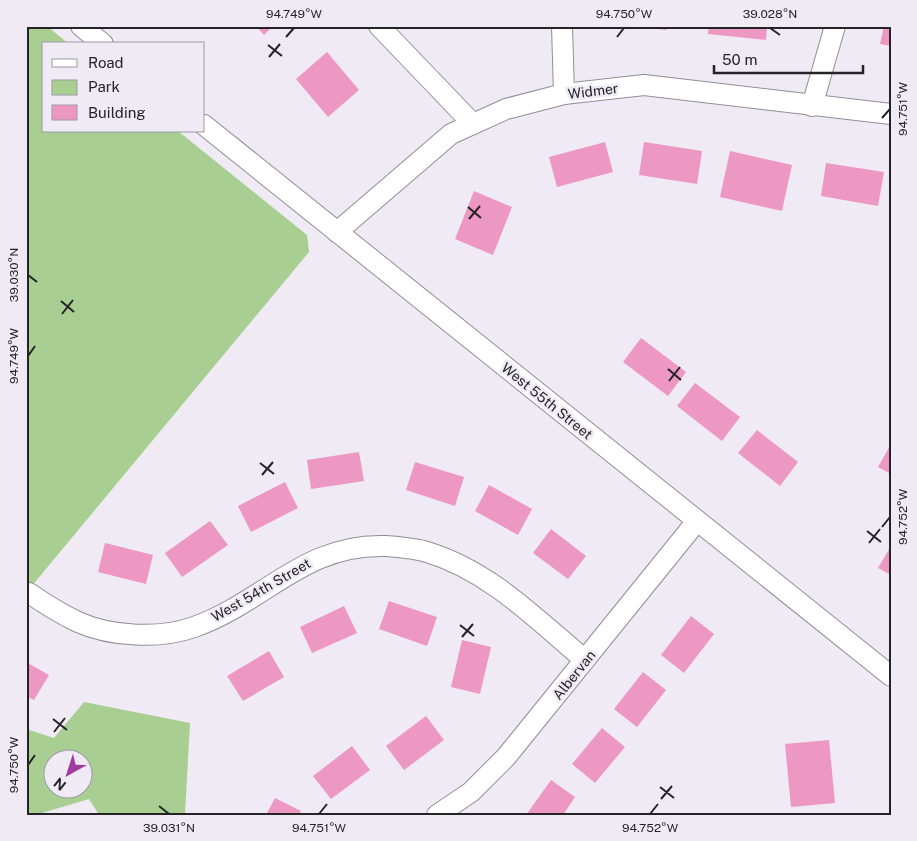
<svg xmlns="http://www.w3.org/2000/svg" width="917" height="841" font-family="'Public Sans',sans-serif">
<rect width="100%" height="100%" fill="#efeaf4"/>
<!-- green -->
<g fill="#a8cf91" fill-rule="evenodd">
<polygon points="26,26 47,26 69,44 44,44 44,131 178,131 307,235 309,252 26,593"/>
<path d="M84 702 190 723 185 815H99L89 799 35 815H26V729L54 738ZM52 758H82V788H52Z"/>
</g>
<!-- building -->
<g fill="#ed97c3">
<polygon points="256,26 273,26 264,35"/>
<polygon points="636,26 667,26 666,30"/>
<polygon points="709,26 767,26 766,40 708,34"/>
<polygon points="884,26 891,26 891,46 880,44"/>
<polygon points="327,52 359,90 328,117 296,79"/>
<polygon points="605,142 613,172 557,187 549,157"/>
<polygon points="644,142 702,151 697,184 639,175"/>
<polygon points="730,151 792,165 782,211 720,197"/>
<polygon points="826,163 884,172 878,206 821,196"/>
<polygon points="474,191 512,207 493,255 455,239"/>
<polygon points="641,338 686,372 668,396 623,362"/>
<polygon points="695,383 740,417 722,441 677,406"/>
<polygon points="757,430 798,462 780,486 738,453"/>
<polygon points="891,444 891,474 878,467"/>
<polygon points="359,452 364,481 311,489 307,460"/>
<polygon points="415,462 464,477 455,506 406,490"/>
<polygon points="285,482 298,508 251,532 238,506"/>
<polygon points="489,485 532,509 518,535 475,511"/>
<polygon points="210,521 228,545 182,577 165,553"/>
<polygon points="551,529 586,556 568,579 533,553"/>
<polygon points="105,543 153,555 146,584 98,572"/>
<polygon points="891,546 891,575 878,568"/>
<polygon points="389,601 437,617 427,646 379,629"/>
<polygon points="344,606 357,633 312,653 300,627"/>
<polygon points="691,616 714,634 684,673 661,655"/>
<polygon points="462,640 491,647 480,694 451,687"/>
<polygon points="269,651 284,677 243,701 227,676"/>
<polygon points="26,662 49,675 34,700 26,696"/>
<polygon points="643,672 666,690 637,727 614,709"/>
<polygon points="426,716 444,740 404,770 386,746"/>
<polygon points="602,728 625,747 595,783 572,764"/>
<polygon points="829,740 835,803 791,807 785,744"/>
<polygon points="352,746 370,770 331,799 313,776"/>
<polygon points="551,780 575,797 563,815 526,815"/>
<polygon points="275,798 301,811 299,815 266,815"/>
</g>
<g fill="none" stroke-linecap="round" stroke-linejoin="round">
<!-- street casing -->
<g stroke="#928d96" stroke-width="22">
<g id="street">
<polyline points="81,26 103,44"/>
<polyline points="379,26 473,124"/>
<polyline points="562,26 564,94"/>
<polyline points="812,106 835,26"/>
<polyline points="204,125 891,676"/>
<polyline points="337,232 451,134 506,109 564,94 644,85 891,114"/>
<path d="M29 593C45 604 61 614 78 622 111 637 161 639 194 627 265 602 304 543 386 546 399 547 415 548 427 552 490 571 536 619 585 660"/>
<polyline points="437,815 471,792 506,757 697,521"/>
</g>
</g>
<!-- street -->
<use href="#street" stroke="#fff" stroke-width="20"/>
</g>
<!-- ticks -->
<path fill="none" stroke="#252326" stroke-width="2" d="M770 28 780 35M286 37 294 28M617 37 624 28M268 45 282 56M269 57 280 44M882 118 890 109M468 207 481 218M469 219 480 206M28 275 37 282M61 301 74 312M62 314 73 300M28 356 35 346M668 369 681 380M669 381 680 367M260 463 274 474M262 475 273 462M882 527 890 517M867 531 881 542M869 543 880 529M460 625 474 636M462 637 473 624M53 719 67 730M54 732 65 718M28 765 35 755M660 787 674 798M661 799 672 786M159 806 169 814M319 814 327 804M650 814 658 804"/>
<g text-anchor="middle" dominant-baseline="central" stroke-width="5" stroke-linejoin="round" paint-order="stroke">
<!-- street labels -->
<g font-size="14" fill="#252326" stroke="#efeaf4">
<text transform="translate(593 91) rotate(-7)">Widmer</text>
<text transform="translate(547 401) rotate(39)">West 55th Street</text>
<text transform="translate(261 590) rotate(-30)">West 54th Street</text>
<text transform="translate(574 675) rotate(-51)">Albervan</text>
</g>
</g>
<!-- border -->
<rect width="917" height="841" fill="none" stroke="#efeaf4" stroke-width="55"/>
<!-- legend -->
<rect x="42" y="42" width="162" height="90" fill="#efeaf4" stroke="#9e9aa2"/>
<rect x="52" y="59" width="25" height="8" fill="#ffffff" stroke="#9e9aa2"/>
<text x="88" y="68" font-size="15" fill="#252326">Road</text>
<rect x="52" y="80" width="25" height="15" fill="#a8cf91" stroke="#9e9aa2"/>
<text x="88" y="92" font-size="15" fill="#252326">Park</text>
<rect x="52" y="105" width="25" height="15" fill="#ed97c3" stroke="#9e9aa2"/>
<text x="88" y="118" font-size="15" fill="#252326">Building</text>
<!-- north arrow -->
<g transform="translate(68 774) rotate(219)"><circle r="24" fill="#efeaf4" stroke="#9e9aa2"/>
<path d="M0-4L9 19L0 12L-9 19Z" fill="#a23a9e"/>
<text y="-8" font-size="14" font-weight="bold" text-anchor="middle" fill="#252326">N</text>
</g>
<!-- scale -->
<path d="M714 65v8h149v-8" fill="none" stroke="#252326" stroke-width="2.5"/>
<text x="722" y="65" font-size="15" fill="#252326" stroke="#efeaf4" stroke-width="4" paint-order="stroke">50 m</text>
<rect x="28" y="28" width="862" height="786" fill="none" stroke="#252326" stroke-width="2"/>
<g font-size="12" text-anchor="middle" fill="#252326">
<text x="294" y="18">94.749°W</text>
<text x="624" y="18">94.750°W</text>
<text x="770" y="18">39.028°N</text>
<text transform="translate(903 109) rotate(-90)" y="4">94.751°W</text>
<text transform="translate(14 275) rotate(-90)" y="4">39.030°N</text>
<text transform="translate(14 356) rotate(-90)" y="4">94.749°W</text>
<text transform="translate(903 517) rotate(-90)" y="4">94.752°W</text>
<text transform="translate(14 765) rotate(-90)" y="4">94.750°W</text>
<text x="169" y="832">39.031°N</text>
<text x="319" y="832">94.751°W</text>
<text x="650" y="832">94.752°W</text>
</g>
</svg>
